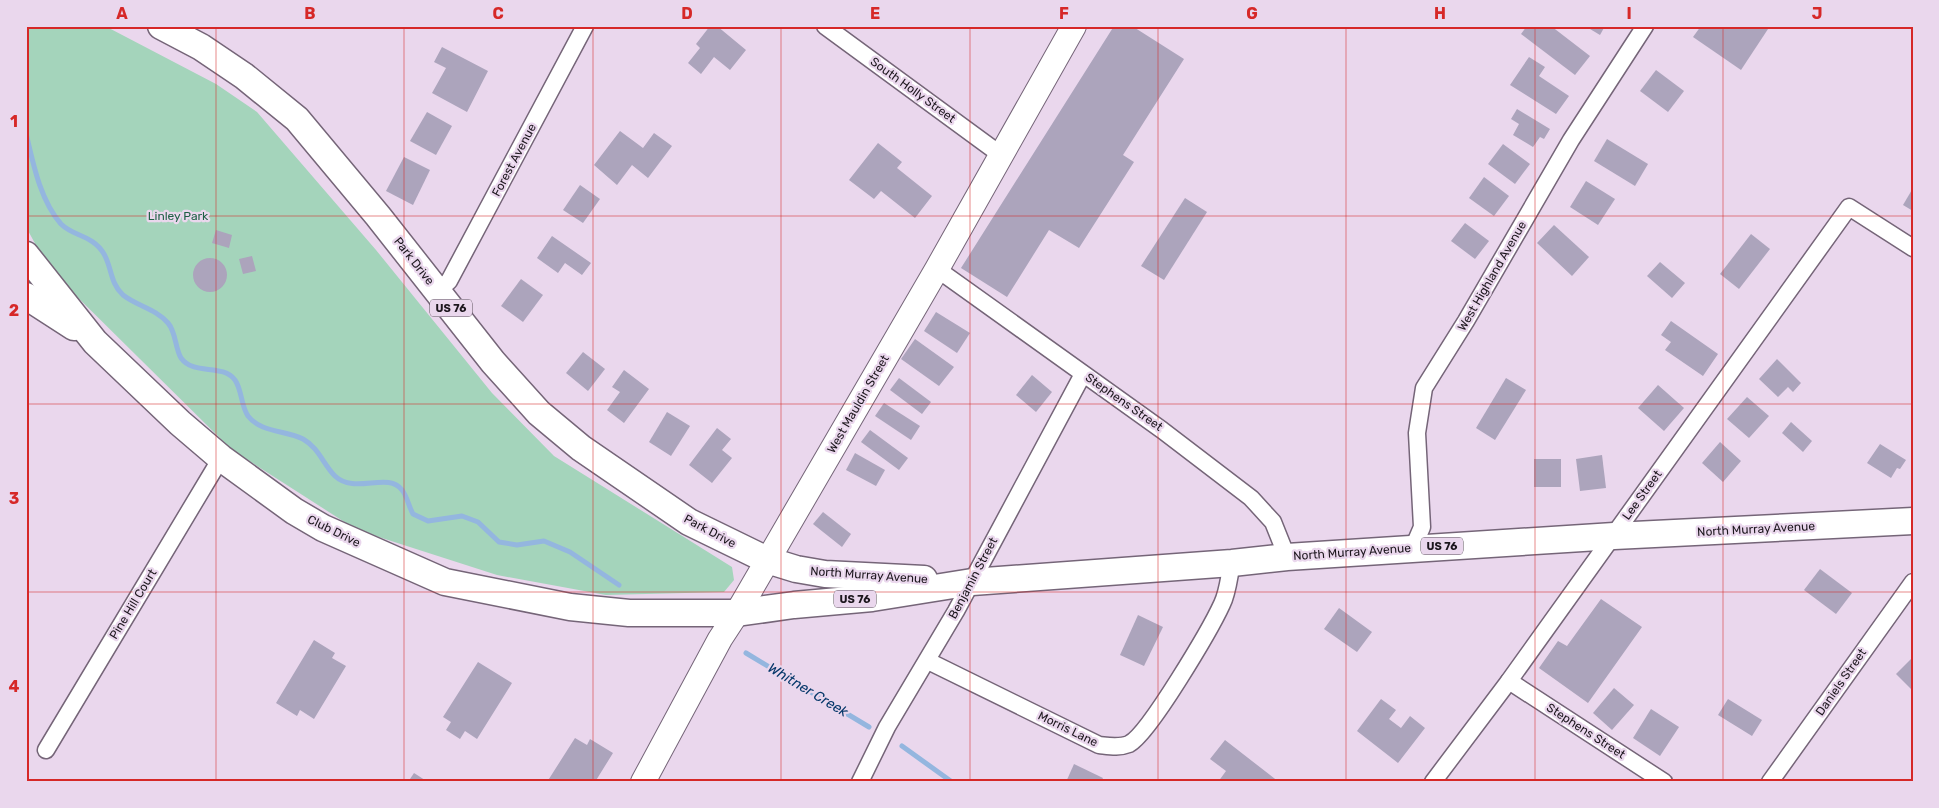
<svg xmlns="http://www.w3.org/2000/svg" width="1939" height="808" font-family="Rubik,sans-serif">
<rect width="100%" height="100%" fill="#ead7ed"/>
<!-- green -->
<polygon fill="#a4d4bb" points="26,26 105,26 216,84 257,112 376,250 492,393 554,456 732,567 734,580 724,592 606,595 497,575 357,530 232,450 49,269 26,227"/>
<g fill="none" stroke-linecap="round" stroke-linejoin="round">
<!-- stream -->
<g stroke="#94b6df" stroke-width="5">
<path d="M26 133C33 163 40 200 61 224 74 237 93 235 104 254 112 268 110 283 123 295 137 306 156 309 168 323 176 332 175 348 181 358 194 376 222 363 235 380 242 390 241 406 248 416 261 433 286 430 303 439 319 448 323 464 335 476 355 495 388 471 402 490 407 496 409 507 413 514L428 521 462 516 478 522 499 542 517 545 544 541 570 552 619 585"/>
<polyline points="746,653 869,727"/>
<polyline points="902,746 952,782"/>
</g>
</g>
<!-- building -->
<g fill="#aca4bc">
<polygon points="710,26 717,26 746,50 730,70 714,57 701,74 688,63 700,48 696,44"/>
<polygon points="1114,26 1132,26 1184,59 1123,155 1134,162 1079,248 1049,230 1007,297 961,268"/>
<polygon points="1527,26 1551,26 1590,56 1575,75 1521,34"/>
<polygon points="1585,26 1605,26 1600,35"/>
<polygon points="1701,26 1770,26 1741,70 1693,37"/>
<polygon points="442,47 488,71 467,112 432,93 446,68 434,62"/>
<polygon points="1529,57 1545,67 1539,76 1569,96 1556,114 1510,85"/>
<polygon points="1656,70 1684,91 1668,112 1640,91"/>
<polygon points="1517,109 1550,129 1544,139 1540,137 1533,147 1513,135 1519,124 1511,119"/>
<polygon points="427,112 452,126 436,155 410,141"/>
<polygon points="620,131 643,148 654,133 672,146 648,178 632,165 617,185 594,165"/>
<polygon points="1607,139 1648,164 1635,186 1594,161"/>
<polygon points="878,143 902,162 897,168 932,196 915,218 881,191 874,199 849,180"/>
<polygon points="1503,144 1530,164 1515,184 1488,164"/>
<polygon points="404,157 430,170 413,205 386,191"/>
<polygon points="1484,177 1509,196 1494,216 1469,198"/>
<polygon points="1586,181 1615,199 1598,225 1570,207"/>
<polygon points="580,185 600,199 583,223 563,210"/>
<polygon points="1913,188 1913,211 1903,205"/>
<polygon points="1185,198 1207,212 1164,280 1141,266"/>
<polygon points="1465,223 1489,241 1475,259 1451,241"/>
<polygon points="1554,225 1589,257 1572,276 1537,243"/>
<polygon points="216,230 232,235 229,248 212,243"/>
<polygon points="1751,234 1770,249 1739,289 1720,274"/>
<polygon points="552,236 591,263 582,275 565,263 558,273 537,258"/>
<polygon points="252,256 256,271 243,274 239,259"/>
<circle cx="210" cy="275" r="17"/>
<polygon points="1660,262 1685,283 1672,298 1647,276"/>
<polygon points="521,279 543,295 523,322 501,306"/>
<polygon points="936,312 970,333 957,353 924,331"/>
<polygon points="1671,321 1718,354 1703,376 1665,350 1671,342 1661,335"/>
<polygon points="915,339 954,367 939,386 901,359"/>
<polygon points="583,352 605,369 588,391 566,373"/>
<polygon points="1777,359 1801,383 1793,392 1788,387 1778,397 1759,379"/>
<polygon points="624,370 649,389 624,423 607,410 620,392 612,387"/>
<polygon points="1032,375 1052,392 1036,412 1016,395"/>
<polygon points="899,378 931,402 922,414 890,390"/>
<polygon points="1506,378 1526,390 1495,440 1476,428"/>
<polygon points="1658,385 1684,408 1664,431 1638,408"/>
<polygon points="1747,397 1769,416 1749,438 1727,419"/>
<polygon points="884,403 920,426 911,440 875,416"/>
<polygon points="667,412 690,426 671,456 649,442"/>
<polygon points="1791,422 1812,441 1803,452 1782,433"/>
<polygon points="717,428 731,439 722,450 732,458 712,483 689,465"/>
<polygon points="870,430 908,458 899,470 861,442"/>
<polygon points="1720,442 1741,461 1723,482 1702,463"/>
<polygon points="1880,444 1906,460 1900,469 1897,468 1891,478 1867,463"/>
<polygon points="855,453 885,470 876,486 846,470"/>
<polygon points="1602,455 1606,488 1580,491 1576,459"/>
<rect x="1534" y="459" width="27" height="28"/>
<polygon points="823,512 851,534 842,547 813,524"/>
<polygon points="1820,569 1852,593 1836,614 1804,590"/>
<polygon points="1601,599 1642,627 1588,703 1539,668 1558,641 1567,646"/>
<polygon points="1339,608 1372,632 1357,652 1324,629"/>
<polygon points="1138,615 1163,627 1144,666 1120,655"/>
<polygon points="314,640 335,653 332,658 346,666 314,719 300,710 297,716 276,703"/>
<polygon points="1913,657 1913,691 1896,674"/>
<polygon points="478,662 512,683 477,739 465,731 460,739 446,730 451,722 443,717"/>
<polygon points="1614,688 1634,705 1612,730 1593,713"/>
<polygon points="1381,699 1396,710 1389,719 1401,728 1410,716 1425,728 1398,763 1357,731"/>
<polygon points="1728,699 1762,720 1752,736 1718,715"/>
<polygon points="1651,709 1679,727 1660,756 1633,738"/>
<polygon points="575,738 587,745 590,739 613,753 595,782 547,782"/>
<polygon points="1225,740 1279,782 1218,782 1226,771 1210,759"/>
<polygon points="1074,764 1103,778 1101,782 1066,782"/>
<polygon points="414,773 428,782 408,782"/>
</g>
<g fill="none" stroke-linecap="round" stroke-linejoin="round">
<!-- street casing -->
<g stroke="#756578" stroke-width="19">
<g id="street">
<polyline points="825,26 1001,155"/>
<polyline points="937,269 1162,430 1251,498 1273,522 1287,557"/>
<polyline points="438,291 449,281 585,26"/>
<polyline points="1413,548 1422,527 1417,433 1424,388 1466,321 1571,140 1645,26"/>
<path d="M928 661 1099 745C1109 746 1119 748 1129 744 1149 734 1211 628 1222 604 1228 592 1229 576 1232 563"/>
<polyline points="1509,681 1664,782"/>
<polyline points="46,750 221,458"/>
<polyline points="860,782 887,727 956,611 1083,374"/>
<polyline points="1433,782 1509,681 1849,207 1913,248"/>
<polyline points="1770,782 1913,582"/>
</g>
</g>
<!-- secondary casing -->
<g stroke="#756578" stroke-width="26">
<polyline id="secondary" points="643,782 720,639 737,613 937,269 1074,26"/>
</g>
<!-- primary casing -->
<g stroke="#756578" stroke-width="29">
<g id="primary">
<polyline points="161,26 201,47 244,76 297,119 378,216 493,362 539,413 581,448 689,522 767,560 796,569 825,574 924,579"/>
<polyline points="26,255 95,342 180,423 221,458 294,511 323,528 445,582 570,607 629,613 737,613 794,605 872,598 972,582 1232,563 1287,557 1614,536 1913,521"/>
<polyline points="26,296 74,327"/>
</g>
</g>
<!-- street -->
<use href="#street" stroke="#fff" stroke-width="16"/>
<!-- secondary -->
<use href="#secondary" stroke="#fff" stroke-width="24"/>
<!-- primary -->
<use href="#primary" stroke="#fff" stroke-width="26"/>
</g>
<!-- grid -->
<path fill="none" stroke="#d62828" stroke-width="1" stroke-opacity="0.55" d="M216 26V782M404 26V782M593 26V782M781 26V782M970 26V782M1158 26V782M1346 26V782M1535 26V782M1723 26V782M26 216H1913M26 404H1913M26 592H1913"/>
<g text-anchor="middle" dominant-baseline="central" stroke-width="4.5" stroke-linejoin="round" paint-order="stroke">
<!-- shield labels -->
<g fill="#ead7ed" stroke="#5a505b" stroke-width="1">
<rect x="430" y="299.5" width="42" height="17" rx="4"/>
<rect x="1421" y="537.5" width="42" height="17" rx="4"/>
<rect x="834" y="590.5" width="42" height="17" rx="4"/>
</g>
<g font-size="11" font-weight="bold" fill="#1c161d">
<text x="451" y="308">US 76</text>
<text x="1442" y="546">US 76</text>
<text x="855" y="599">US 76</text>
</g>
<!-- street labels -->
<g font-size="12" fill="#1c161d" stroke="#ead7ed">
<text transform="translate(913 90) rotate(36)">South Holly Street</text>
<text transform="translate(514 160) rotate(-62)">Forest Avenue</text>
<text transform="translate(414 261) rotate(52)">Park Drive</text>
<text transform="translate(1492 276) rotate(-60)">West Highland Avenue</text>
<text transform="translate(1124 402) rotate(35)">Stephens Street</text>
<text transform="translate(858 404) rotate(-60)">West Mauldin Street</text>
<text transform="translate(1642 495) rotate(-54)">Lee Street</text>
<text transform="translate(1756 529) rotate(-3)">North Murray Avenue</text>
<text transform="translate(334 531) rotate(26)">Club Drive</text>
<text transform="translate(710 531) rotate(28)">Park Drive</text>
<text transform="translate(1352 552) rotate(-4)">North Murray Avenue</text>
<text transform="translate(869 575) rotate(4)">North Murray Avenue</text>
<text transform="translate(973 578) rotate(-62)">Benjamin Street</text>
<text transform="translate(133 604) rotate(-59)">Pine Hill Court</text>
<text transform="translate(1841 682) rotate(-55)">Daniels Street</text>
<text transform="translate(1068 729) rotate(26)">Morris Lane</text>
<text transform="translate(1586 731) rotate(33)">Stephens Street</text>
</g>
<!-- park labels -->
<g font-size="12" fill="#1f6045" stroke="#ead7ed">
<text x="178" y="216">Linley Park</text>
</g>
<!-- water labels -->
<g font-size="14" font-style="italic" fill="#08396b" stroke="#ead7ed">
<text transform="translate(808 690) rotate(31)">Whitner Creek</text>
</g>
</g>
<!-- border -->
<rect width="1939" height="808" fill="none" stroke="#ead7ed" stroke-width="55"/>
<rect x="28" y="28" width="1884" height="752" fill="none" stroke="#d62828" stroke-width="2"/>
<g font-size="16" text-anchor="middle" font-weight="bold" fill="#d62828">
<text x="122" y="19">A</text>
<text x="310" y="19">B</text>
<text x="498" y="19">C</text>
<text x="687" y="19">D</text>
<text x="875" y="19">E</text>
<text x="1064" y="19">F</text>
<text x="1252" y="19">G</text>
<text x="1440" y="19">H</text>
<text x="1629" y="19">I</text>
<text x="1817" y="19">J</text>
<text x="14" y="127">1</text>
<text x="14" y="316">2</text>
<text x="14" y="504">3</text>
<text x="14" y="692">4</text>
</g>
</svg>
